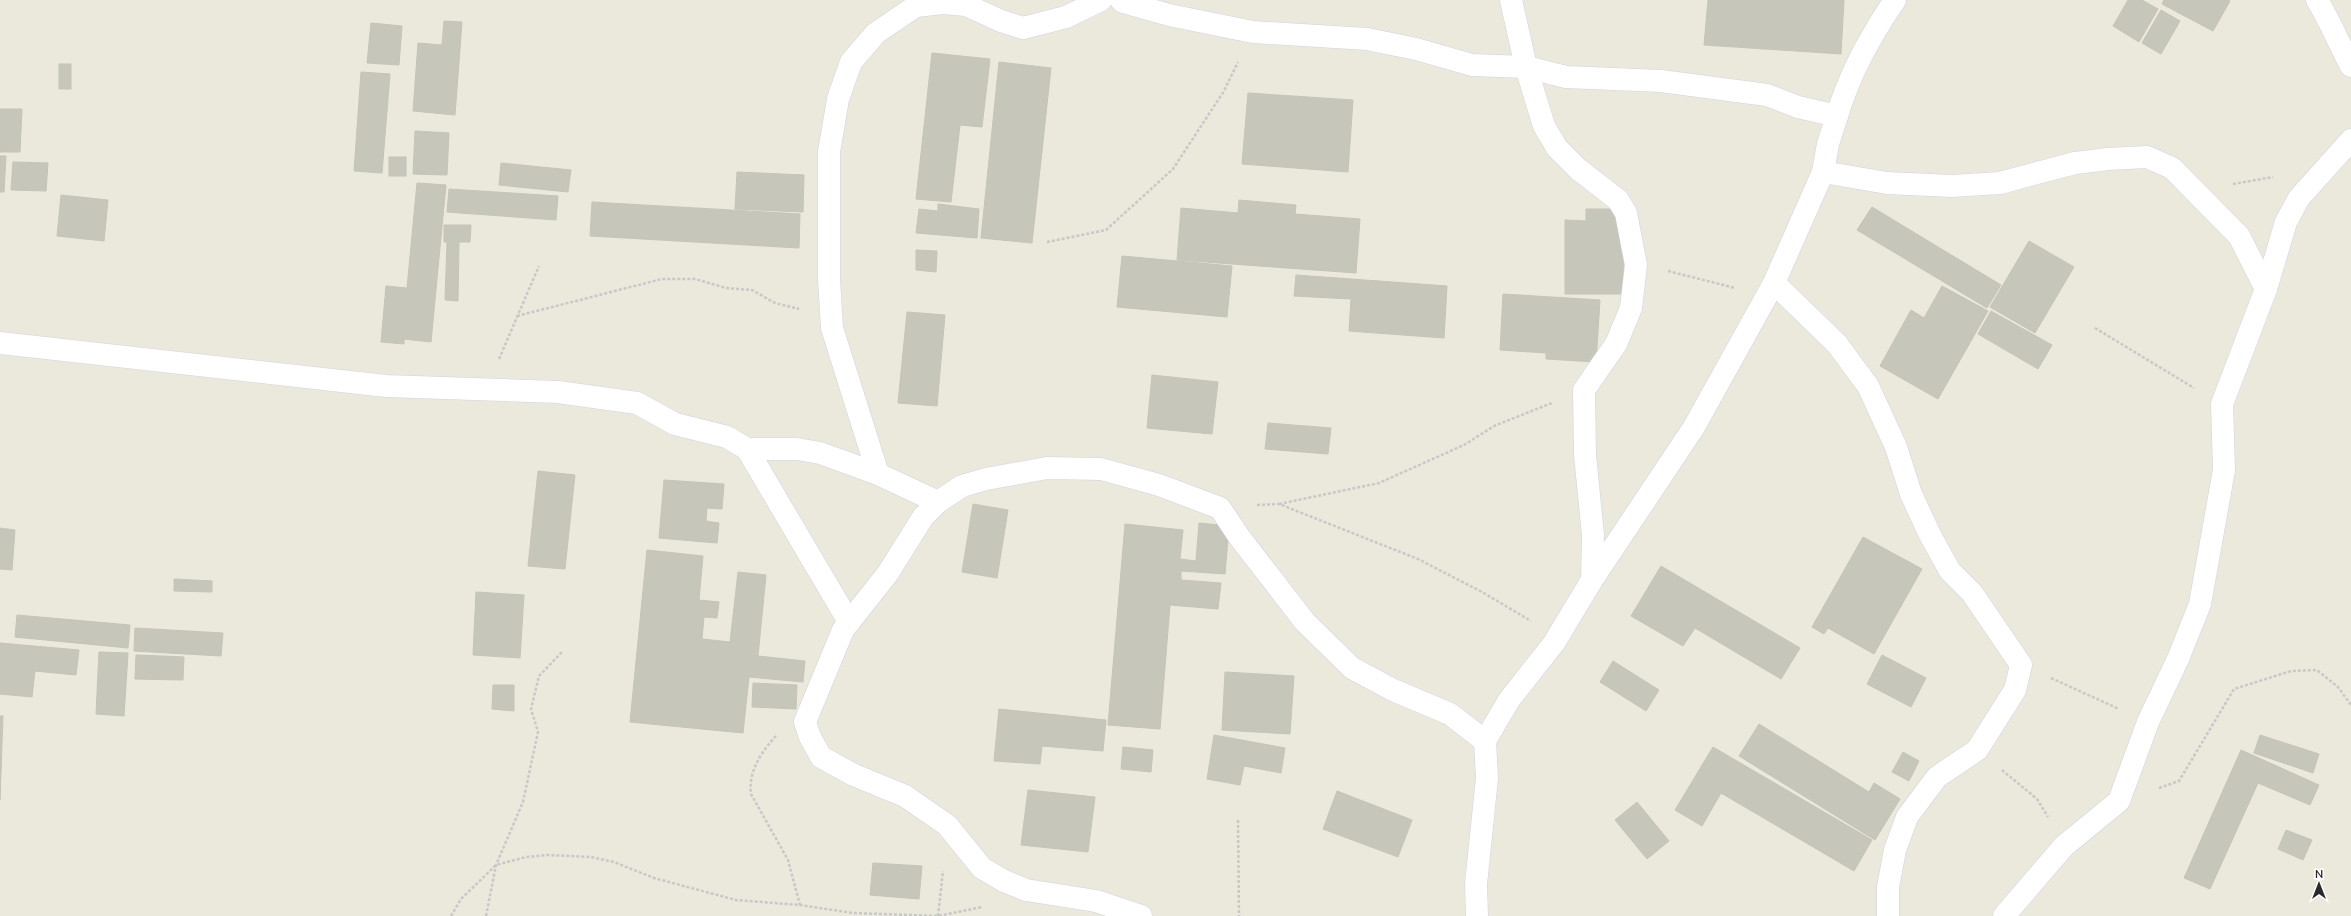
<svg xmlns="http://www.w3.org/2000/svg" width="2351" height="916" font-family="'Nunito Sans',sans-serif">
<rect width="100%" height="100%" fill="#ebe8dc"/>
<!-- building -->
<g fill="#c7c6bb" stroke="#c6c4b6">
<polygon points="1708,0 1844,0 1841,54 1704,45"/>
<polygon points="2128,0 2142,0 2158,9 2139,42 2113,26"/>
<polygon points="2164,0 2228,0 2230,1 2213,31 2162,4"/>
<polygon points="2161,10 2180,21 2161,54 2142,43"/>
<polygon points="444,21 462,22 455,115 413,111 418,43 442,45"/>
<polygon points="371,23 402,26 399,65 367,63"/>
<polygon points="932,53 990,59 982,127 960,125 951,202 916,199"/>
<polygon points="999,62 1051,68 1032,243 981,238"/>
<rect x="59" y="64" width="12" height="25"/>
<polygon points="361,72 390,74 382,173 354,171"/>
<polygon points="1248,93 1353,100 1348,172 1242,164"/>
<polygon points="0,109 22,109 20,152 0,152"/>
<polygon points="415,131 449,133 447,175 413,174"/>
<polygon points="0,156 6,156 4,192 0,192"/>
<rect x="389" y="157" width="17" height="19"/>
<polygon points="13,162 48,163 46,191 11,190"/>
<polygon points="501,163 571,170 568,192 499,185"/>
<polygon points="737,172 804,175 803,212 735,209"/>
<polygon points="417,183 446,185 431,342 404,339 404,344 381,342 386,286 407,288"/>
<polygon points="449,189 558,196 556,220 447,212"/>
<polygon points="61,195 108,200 104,241 57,236"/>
<polygon points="1239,200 1296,205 1295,214 1360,219 1356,273 1177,260 1181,208 1238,213"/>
<polygon points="592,202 800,214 799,248 590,236"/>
<polygon points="938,204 979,209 977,238 916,233 919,209 938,211"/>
<polygon points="1872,207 2001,285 1987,308 1857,230"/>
<polygon points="1586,209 1624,209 1623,294 1565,294 1565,220 1586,221"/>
<polygon points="444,225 471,225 470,242 459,242 458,301 445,300 447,242 444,242"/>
<polygon points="2029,241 2074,267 2035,333 1990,307"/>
<polygon points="916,250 937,251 936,272 916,270"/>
<polygon points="1122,256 1232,266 1227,317 1117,307"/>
<polygon points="1296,275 1447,286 1444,338 1349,331 1351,299 1294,296"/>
<polygon points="1942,286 1988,311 1938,399 1880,366 1911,310 1924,318"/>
<polygon points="1503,294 1600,300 1596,362 1546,359 1546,353 1500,350"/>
<polygon points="1991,311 2052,345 2038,369 1978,334"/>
<polygon points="907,312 945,315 937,406 898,403"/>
<polygon points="1152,375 1218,382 1212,434 1147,428"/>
<polygon points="1268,423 1331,428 1328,454 1265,449"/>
<polygon points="538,471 575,475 565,569 528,566"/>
<polygon points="664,480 724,484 722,509 707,508 706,521 719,523 717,543 659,538"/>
<polygon points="973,504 1008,510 997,578 962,572"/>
<polygon points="1199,523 1229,526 1225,574 1181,571 1181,580 1221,583 1218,609 1170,605 1160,729 1108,725 1125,524 1183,530 1180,559 1196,561"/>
<polygon points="0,528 15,530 12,570 0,569"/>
<polygon points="1863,537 1922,569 1874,654 1828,628 1824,634 1812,627"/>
<polygon points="647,550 703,556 699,600 719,602 717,618 704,617 702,639 730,642 738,572 766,575 758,656 805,661 803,682 749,677 743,733 630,722"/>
<polygon points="1661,566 1800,648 1781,679 1695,628 1683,646 1631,616"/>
<polygon points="174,579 212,581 212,592 174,591"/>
<polygon points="476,592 524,595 520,658 473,655"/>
<polygon points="17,615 130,625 128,648 15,637"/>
<polygon points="135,628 223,633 221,656 134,651"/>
<polygon points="0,643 79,650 76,675 35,671 32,697 0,694"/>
<polygon points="99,652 128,653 124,716 96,714"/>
<polygon points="136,655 184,657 183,680 135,679"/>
<polygon points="1882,655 1926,678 1911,707 1867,684"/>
<polygon points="1613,661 1659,690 1646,711 1600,682"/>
<polygon points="1225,672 1294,676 1290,734 1222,730"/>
<polygon points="753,683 797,685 796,709 752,707"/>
<polygon points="493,685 514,685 514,711 492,709"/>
<polygon points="999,709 1106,720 1103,751 1042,746 1040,764 994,761"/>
<polygon points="0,716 3,716 0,800"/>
<polygon points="1759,724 1869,792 1874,783 1900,799 1875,840 1739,756"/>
<polygon points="1214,735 1285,748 1281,773 1244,766 1240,785 1207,779"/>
<polygon points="2260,735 2319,754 2313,773 2254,753"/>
<polygon points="1123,747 1153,750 1151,772 1121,769"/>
<polygon points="1713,747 1872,840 1854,871 1721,793 1702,826 1675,810"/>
<polygon points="2241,750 2319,785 2310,805 2258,783 2210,889 2184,878"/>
<polygon points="1903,752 1919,761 1909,781 1892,772"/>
<polygon points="1028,790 1095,797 1088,852 1021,845"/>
<polygon points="1337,791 1412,820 1398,857 1323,829"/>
<polygon points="1637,802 1669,841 1647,859 1615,820"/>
<polygon points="2286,830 2312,840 2303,860 2278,849"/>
<polygon points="873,863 922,866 919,899 870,895"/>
</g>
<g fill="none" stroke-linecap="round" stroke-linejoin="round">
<!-- street casing -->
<g stroke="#d2d2e2" stroke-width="23">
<g id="street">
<polyline points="1121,0 1123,2 1169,15 1253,32 1367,39 1416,49 1472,65 1526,67 1566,77 1661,81 1767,95 1798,107 1837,116 1828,144 1823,172 1774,283"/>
<polyline points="1511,0 1526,67 1544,126 1557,148 1578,169 1618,200 1626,213 1636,265 1631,308 1616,344 1584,390 1585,455 1593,535 1592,580"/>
<path d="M2317 0C2330 21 2339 44 2351 66"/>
<path d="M1837 116C1849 75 1871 35 1895 0"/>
<polyline points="1823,172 1887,183 1952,186 2000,183 2075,163 2108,159 2147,157 2172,168 2239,236 2266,289"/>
<polyline points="0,343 386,386 558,392 637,403 675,424 727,437 747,449 849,622"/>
<polyline points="747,449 797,449 820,453 878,474"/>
<polyline points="938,502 878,474 832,328 829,279 829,152 838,99 851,62 876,33 916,6 943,3 966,5 1001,21 1023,28 1066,17 1101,0"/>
<polyline points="1141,916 1096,901 1026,890 1004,881 982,868 947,825 905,796 854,775 821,757 810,737 805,722 843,630 888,573 923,517 938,502 962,486 986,479 1047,468 1101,469 1159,485 1220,508 1240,538 1305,622 1352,668 1393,690 1450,714 1485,741"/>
<polyline points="1477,916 1476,884 1487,778 1485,741 1509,700 1554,643 1592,580 1694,427 1774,283 1837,344 1868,386 1896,447 1911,494 1930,535 1950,571 1972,593 2021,665 2015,690 1977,750 1937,777 1907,817 1895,850 1888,887 1888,916"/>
<polyline points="2004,916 2064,846 2119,801 2148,722 2178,659 2200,604 2224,470 2222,404 2266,289 2286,222 2299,198 2351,140"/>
</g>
</g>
<!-- path -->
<g stroke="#c8c8c8" stroke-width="2.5" stroke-dasharray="3 2" stroke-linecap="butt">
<polyline points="2233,184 2273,177"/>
<polyline points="1047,242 1106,230 1173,169 1224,91 1238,62"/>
<polyline points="1668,271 1735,288"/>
<polyline points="517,316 662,279 695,279 726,288 752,290 775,303 799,309"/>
<polyline points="2095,328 2194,388"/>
<polyline points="499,359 539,266"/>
<polyline points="1279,504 1379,483 1464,445 1494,426 1552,403"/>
<polyline points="1257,505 1279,504 1418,559 1482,592 1531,621"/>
<polyline points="2051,678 2119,709"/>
<path d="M776 736C761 752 748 772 751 794L788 860 800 905"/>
<polyline points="2002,770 2037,799 2048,817"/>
<polyline points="2159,788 2179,781 2234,689 2291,671 2317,670 2338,687 2351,705"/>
<polyline points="1238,820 1239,916"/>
<polyline points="451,916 461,899 496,865 526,857 548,855 591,857 614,862 654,878 736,900 800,905 853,913 938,916 982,907"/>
<polyline points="486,916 496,865 523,802 538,732 531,709 539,676 562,652"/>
<polyline points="938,916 943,871"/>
</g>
<!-- street -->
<use href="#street" stroke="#fff" stroke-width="22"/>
</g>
<!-- north arrow -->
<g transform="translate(2319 884)" stroke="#ffffff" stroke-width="3" paint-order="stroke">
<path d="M0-3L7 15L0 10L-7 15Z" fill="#2a2a2a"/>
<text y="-6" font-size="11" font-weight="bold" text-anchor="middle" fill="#2a2a2a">N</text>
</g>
</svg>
